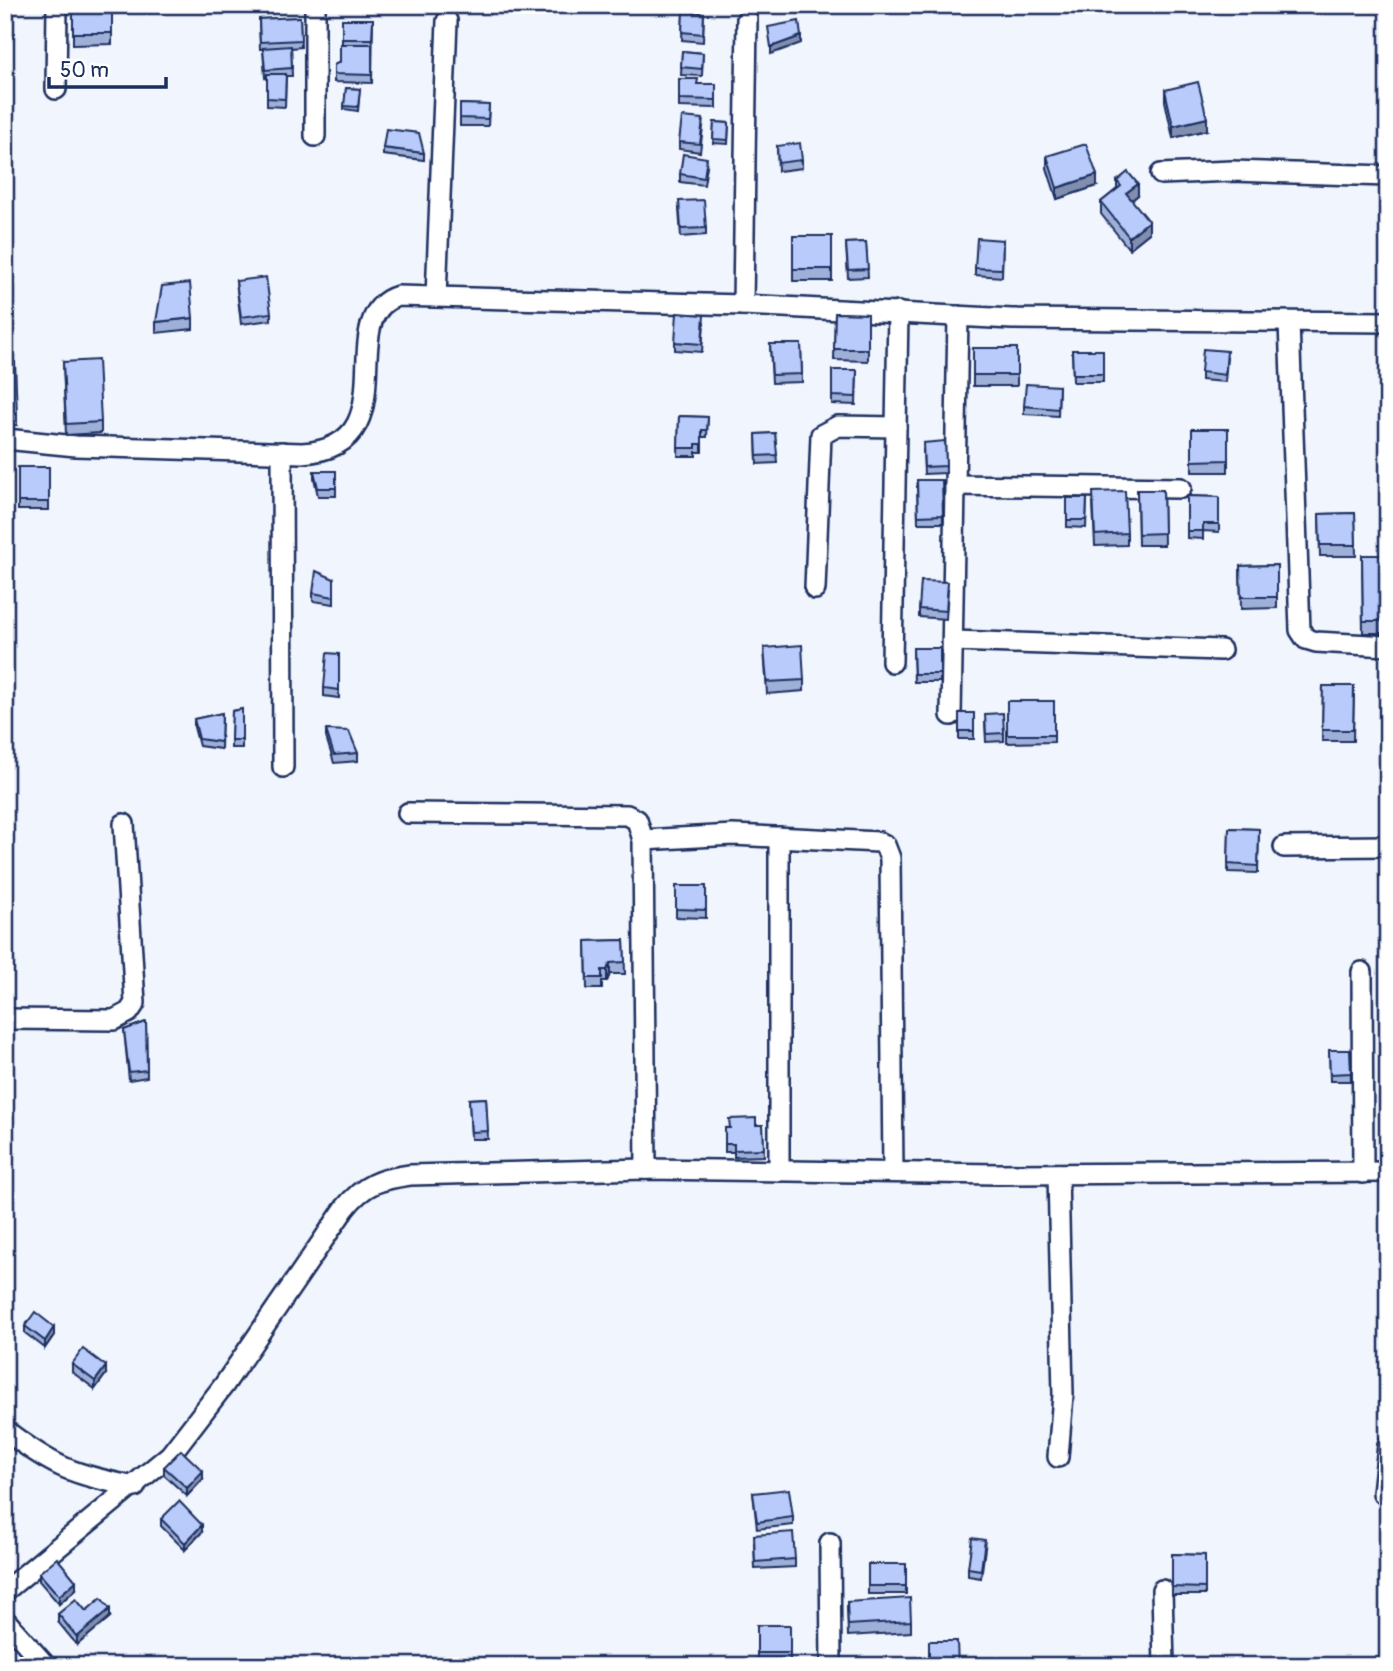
<svg xmlns="http://www.w3.org/2000/svg" width="1393" height="1671" font-family="Pangolin,sans-serif">
<rect width="100%" height="100%" fill="#f1f5fe"/>
<filter id="ink" filterUnits="userSpaceOnUse"><feTurbulence type="fractalNoise" baseFrequency=".0143" numOctaves="2"/><feDisplacementMap in="SourceGraphic" scale="14" xChannelSelector="R" yChannelSelector="G"/><feConvolveMatrix kernelMatrix="1 2 1 2 8 2 1 2 1" color-interpolation-filters="sRGB"/></filter>
<g filter="url(#ink)">
<g fill="none" stroke-linecap="round" stroke-linejoin="round">
<!-- minor casing -->
<g stroke="#1b2f5e" stroke-width="24">
<g id="minor">
<polyline points="315,5 315,136"/>
<polyline points="56,89 57,5"/>
<polyline points="1161,174 1232,171 1388,176"/>
<polyline points="436,297 447,21"/>
<polyline points="743,305 747,19"/>
<polyline points="1289,322 1300,630 1306,639 1316,642 1388,646"/>
<path d="M5 439 76 446 302 453C412 447 331 316 398 296L743 305 1012 319 1388 322"/>
<polyline points="282,452 283,767"/>
<polyline points="955,485 1181,488"/>
<polyline points="815,589 821,435 838,426 896,427"/>
<polyline points="953,641 1221,650"/>
<polyline points="892,662 898,312"/>
<polyline points="951,715 958,316"/>
<polyline points="408,813 627,815 637,820 643,840 646,1169"/>
<polyline points="643,840 733,835 879,842 885,845 890,858 893,1171"/>
<polyline points="1284,847 1388,846"/>
<polyline points="1362,972 1363,1173"/>
<polyline points="5,1019 114,1020 129,1012 135,1003 124,824"/>
<polyline points="779,1171 779,837"/>
<path d="M5 1430C56 1469 73 1474 135 1487"/>
<polyline points="1058,1457 1063,1395 1058,1174"/>
<polyline points="1383,1493 1388,1445"/>
<polyline points="830,1543 831,1666"/>
<polyline points="1162,1590 1164,1666"/>
<path d="M5 1591 170 1455 224 1385 345 1208C364 1184 380 1179 410 1175L646 1169 998 1174 1388 1172"/>
<polyline points="5,1620 46,1666"/>
</g>
</g>
<!-- minor -->
<use href="#minor" stroke="#fff" stroke-width="19"/>
</g>
<!-- wall -->
<g fill="#9eafd8" stroke="#1b2f5e" stroke-width="2">
<polygon points="73,5 112,5 112,44 73,45"/>
<polygon points="387,5 434,5 434,8 387,7"/>
<polygon points="461,5 477,5 476,11"/>
<polygon points="686,5 706,5 686,7"/>
<polygon points="683,12 704,13 703,42 682,40"/>
<polygon points="300,17 301,47 291,48 292,76 286,76 285,107 267,106 267,77 265,78 263,49 260,49 259,19"/>
<polygon points="342,19 373,19 372,83 334,82 334,65 340,62 342,44"/>
<polygon points="682,51 703,53 702,76 681,75"/>
<polygon points="679,79 698,84 716,84 716,108 679,107"/>
<polygon points="346,88 360,89 358,111 344,109"/>
<polygon points="1165,90 1207,130 1173,138 1165,101"/>
<polygon points="460,104 489,105 488,126 460,126"/>
<polygon points="714,122 729,123 728,144 713,143"/>
<polygon points="703,127 700,152 679,149 679,142"/>
<polygon points="777,146 802,160 802,168 778,171"/>
<polygon points="383,148 424,153 424,160 383,155"/>
<polygon points="1047,156 1097,186 1057,199 1047,168"/>
<polygon points="707,166 704,185 680,182 680,174"/>
<polygon points="1117,181 1138,195 1132,200 1149,233 1129,249 1101,214 1101,202 1117,189"/>
<polygon points="679,209 706,228 706,235 681,237"/>
<rect x="793" y="236" width="39" height="45"/>
<polygon points="1003,240 1002,277 975,275 975,268"/>
<polygon points="866,242 868,277 848,278 846,243"/>
<polygon points="236,281 271,313 271,320 241,324"/>
<polygon points="835,313 868,314 868,361 834,360"/>
<polygon points="193,318 193,329 156,333 156,322"/>
<polygon points="704,323 702,352 675,350 675,342"/>
<polygon points="770,344 801,344 802,382 772,383"/>
<rect x="973" y="348" width="44" height="38"/>
<polygon points="1072,350 1103,350 1103,382 1073,382"/>
<polygon points="1227,358 1225,382 1201,380 1201,372"/>
<polygon points="63,362 101,422 101,433 66,435"/>
<polygon points="5,363 17,414 17,425 5,426"/>
<polygon points="832,370 857,370 856,405 832,404"/>
<polygon points="1059,386 1058,416 1024,414 1024,406"/>
<polygon points="679,416 708,417 707,437 702,437 702,452 696,452 696,456 678,456"/>
<rect x="1192" y="429" width="36" height="43"/>
<polygon points="775,433 777,463 757,464 756,434"/>
<polygon points="945,441 946,473 924,474 923,450"/>
<rect x="18" y="467" width="31" height="43"/>
<polygon points="314,471 336,471 336,496 318,496 314,478"/>
<polygon points="917,480 942,480 943,523 918,523"/>
<polygon points="1137,490 1163,490 1164,545 1138,545"/>
<polygon points="1187,496 1219,497 1219,532 1203,531 1203,539 1187,538"/>
<polygon points="1067,498 1087,498 1086,528 1067,527"/>
<polygon points="1093,503 1127,533 1127,545 1095,546"/>
<polygon points="1355,513 1356,556 1320,556 1319,514"/>
<polygon points="1362,555 1388,555 1388,633 1363,633"/>
<polygon points="1277,565 1277,608 1241,609 1240,566"/>
<polygon points="334,579 334,604 313,601 313,593"/>
<polygon points="948,590 946,619 919,617 919,609"/>
<polygon points="764,648 804,680 804,691 767,694"/>
<polygon points="913,648 940,648 940,682 914,682"/>
<polygon points="339,654 339,698 324,696 324,688"/>
<polygon points="1323,686 1354,686 1353,741 1322,741"/>
<polygon points="1007,701 1054,701 1054,742 1007,743"/>
<polygon points="242,709 242,748 231,748 232,711"/>
<polygon points="222,713 221,749 199,746 194,727 194,719"/>
<rect x="959" y="713" width="15" height="26"/>
<polygon points="985,722 1004,733 1004,741 986,742"/>
<polygon points="326,730 358,753 358,761 334,763 326,737"/>
<polygon points="1229,828 1259,829 1258,873 1228,872"/>
<polygon points="676,886 706,886 706,918 676,917"/>
<polygon points="624,940 625,974 610,974 607,981 602,981 602,989 587,989 586,941"/>
<polygon points="146,1022 147,1077 129,1080 124,1030"/>
<polygon points="1329,1050 1350,1050 1351,1081 1330,1081"/>
<polygon points="486,1098 488,1139 471,1139 469,1099"/>
<polygon points="763,1125 764,1156 734,1157 734,1152 725,1152 725,1128"/>
<polygon points="25,1326 54,1335 45,1348 25,1333"/>
<polygon points="72,1364 106,1374 95,1389 72,1372"/>
<polygon points="164,1467 203,1479 187,1496 164,1475"/>
<polygon points="753,1493 793,1517 793,1525 757,1529"/>
<polygon points="161,1519 202,1532 185,1550 161,1526"/>
<polygon points="754,1543 795,1559 795,1567 755,1569"/>
<polygon points="985,1548 981,1578 968,1576 968,1568"/>
<polygon points="1172,1554 1205,1555 1205,1595 1172,1595"/>
<rect x="868" y="1564" width="38" height="30"/>
<polygon points="39,1573 76,1589 59,1604 39,1581"/>
<polygon points="847,1602 911,1621 911,1632 848,1636"/>
<polygon points="86,1611 110,1617 77,1645 58,1622 58,1614"/>
<rect x="757" y="1625" width="33" height="36"/>
</g>
<!-- shaded-wall -->
<g fill="#818eb0" stroke="#1b2f5e" stroke-width="2">
<polygon points="801,36 801,43 771,54 771,47"/>
<polygon points="1207,118 1207,130 1173,138 1173,126"/>
<polygon points="1097,175 1097,186 1057,199 1057,188"/>
<polygon points="1138,184 1138,195 1126,205 1126,193"/>
<polygon points="1149,221 1149,233 1129,249 1129,237"/>
<polygon points="610,963 610,974 607,981 607,970"/>
<polygon points="54,1327 54,1335 45,1348 45,1341"/>
<polygon points="106,1366 106,1374 95,1389 95,1381"/>
<polygon points="203,1471 203,1479 187,1496 187,1488"/>
<polygon points="202,1525 202,1532 185,1550 185,1543"/>
<polygon points="76,1581 76,1589 59,1604 59,1596"/>
<polygon points="110,1609 110,1617 77,1645 77,1637"/>
</g>
<!-- building -->
<g fill="#b8cbfb" stroke="#1b2f5e" stroke-width="2">
<rect x="73" y="5" width="39" height="28"/>
<polygon points="683,12 704,13 703,34 682,32"/>
<polygon points="300,17 301,40 260,42 259,19"/>
<polygon points="342,19 373,19 372,39 342,39"/>
<polygon points="799,21 801,36 771,47 768,27"/>
<polygon points="340,44 372,44 372,75 334,74 334,65 340,62"/>
<polygon points="291,46 292,68 265,70 263,48"/>
<polygon points="682,51 703,53 702,69 681,67"/>
<polygon points="267,74 286,74 285,99 267,98"/>
<polygon points="679,79 698,79 697,84 716,84 716,100 679,99"/>
<polygon points="1198,82 1207,118 1173,126 1165,90"/>
<polygon points="346,88 360,89 358,107 344,106"/>
<polygon points="460,104 489,105 488,119 460,118"/>
<polygon points="682,117 703,119 700,144 679,142"/>
<polygon points="714,122 729,123 728,140 713,139"/>
<polygon points="386,129 419,133 424,153 383,148"/>
<polygon points="800,143 802,160 778,163 777,146"/>
<polygon points="1086,144 1097,175 1057,188 1047,156"/>
<polygon points="683,154 707,158 704,178 680,174"/>
<polygon points="1128,172 1138,184 1126,193 1149,221 1129,237 1101,202 1121,186 1117,181"/>
<polygon points="704,200 706,228 681,229 679,201"/>
<rect x="793" y="236" width="39" height="33"/>
<polygon points="977,238 1003,240 1002,269 975,268"/>
<polygon points="866,242 868,269 848,270 846,243"/>
<polygon points="266,277 271,313 241,317 236,281"/>
<polygon points="190,283 193,318 156,322 162,286"/>
<polygon points="677,313 704,315 702,344 675,342"/>
<polygon points="835,313 868,314 868,349 834,349"/>
<polygon points="770,344 801,344 802,374 772,375"/>
<rect x="973" y="348" width="44" height="27"/>
<polygon points="1203,349 1227,351 1225,375 1201,372"/>
<polygon points="1072,350 1103,350 1103,374 1073,374"/>
<polygon points="98,360 101,422 66,424 63,362"/>
<polygon points="15,362 17,414 5,414 5,363"/>
<polygon points="832,370 857,370 856,397 832,396"/>
<polygon points="1026,384 1059,386 1058,409 1024,406"/>
<polygon points="679,416 708,417 707,430 702,430 702,444 696,444 696,448 678,448"/>
<polygon points="1192,429 1228,429 1228,460 1192,461"/>
<polygon points="775,433 777,455 757,456 756,434"/>
<polygon points="945,441 946,466 924,467 923,443"/>
<rect x="18" y="467" width="31" height="35"/>
<polygon points="314,471 336,471 336,488 318,488"/>
<polygon points="917,480 942,480 943,515 918,516"/>
<polygon points="1137,490 1163,490 1164,533 1138,534"/>
<polygon points="1125,491 1127,533 1095,535 1093,492"/>
<polygon points="1187,496 1219,497 1219,524 1203,524 1203,531 1187,531"/>
<polygon points="1067,498 1087,498 1086,520 1067,520"/>
<polygon points="1355,513 1356,545 1320,545 1319,514"/>
<polygon points="1362,555 1388,555 1388,621 1363,621"/>
<polygon points="1277,565 1277,597 1241,597 1240,566"/>
<polygon points="316,571 334,579 334,597 313,593"/>
<polygon points="921,581 948,582 946,611 919,609"/>
<polygon points="802,645 804,680 767,682 764,648"/>
<polygon points="913,648 940,648 940,674 914,674"/>
<polygon points="327,653 339,654 339,690 324,688"/>
<polygon points="1323,686 1354,686 1353,730 1322,730"/>
<rect x="1007" y="701" width="47" height="34"/>
<polygon points="242,709 242,740 231,740 232,711"/>
<polygon points="222,713 221,742 199,739 194,719"/>
<rect x="959" y="713" width="15" height="18"/>
<polygon points="1003,713 1004,733 986,734 985,714"/>
<polygon points="326,730 349,731 358,753 334,755"/>
<polygon points="1229,828 1259,829 1258,866 1228,864"/>
<polygon points="676,886 706,886 706,910 676,909"/>
<polygon points="624,940 625,962 610,963 607,970 602,970 602,978 587,978 586,941"/>
<polygon points="146,1022 147,1070 129,1072 124,1030"/>
<polygon points="1329,1050 1350,1050 1351,1073 1330,1074"/>
<polygon points="486,1098 488,1131 471,1132 469,1099"/>
<polygon points="756,1118 756,1125 763,1125 764,1149 734,1150 734,1144 725,1144 725,1128 730,1128 729,1119"/>
<polygon points="35,1312 54,1327 45,1341 25,1326"/>
<polygon points="83,1349 106,1366 95,1381 72,1364"/>
<polygon points="181,1450 203,1471 187,1488 164,1467"/>
<polygon points="789,1489 793,1517 757,1522 753,1493"/>
<polygon points="179,1501 202,1525 185,1543 161,1519"/>
<polygon points="793,1532 795,1559 755,1562 754,1535"/>
<polygon points="972,1538 985,1540 981,1570 968,1568"/>
<polygon points="1172,1554 1205,1555 1205,1588 1172,1587"/>
<polygon points="57,1558 76,1581 59,1596 39,1573"/>
<rect x="868" y="1564" width="38" height="22"/>
<polygon points="101,1598 110,1609 77,1637 58,1614 76,1599 86,1611"/>
<polygon points="910,1598 911,1621 848,1625 847,1602"/>
<rect x="757" y="1625" width="33" height="28"/>
<polygon points="929,1641 957,1641 958,1666 929,1666"/>
<polygon points="767,1661 800,1662 800,1666 767,1666"/>
</g>
</g>
<!-- margin -->
<rect width="1393" height="1671" fill="none" stroke="#fff" stroke-width="28"/>
<rect x="14" y="14" width="1365" height="1643" fill="none" stroke="#1b2f5e" stroke-width="2.5" filter="url(#ink)"/>
<!-- scale -->
<path d="M49 77v10h117v-10" fill="none" stroke="#1b2f5e" stroke-width="3.5"/>
<text x="60" y="77" font-size="21" fill="#1b2f5e" stroke="#ffffff" stroke-width="5" paint-order="stroke">50 m</text>
</svg>
